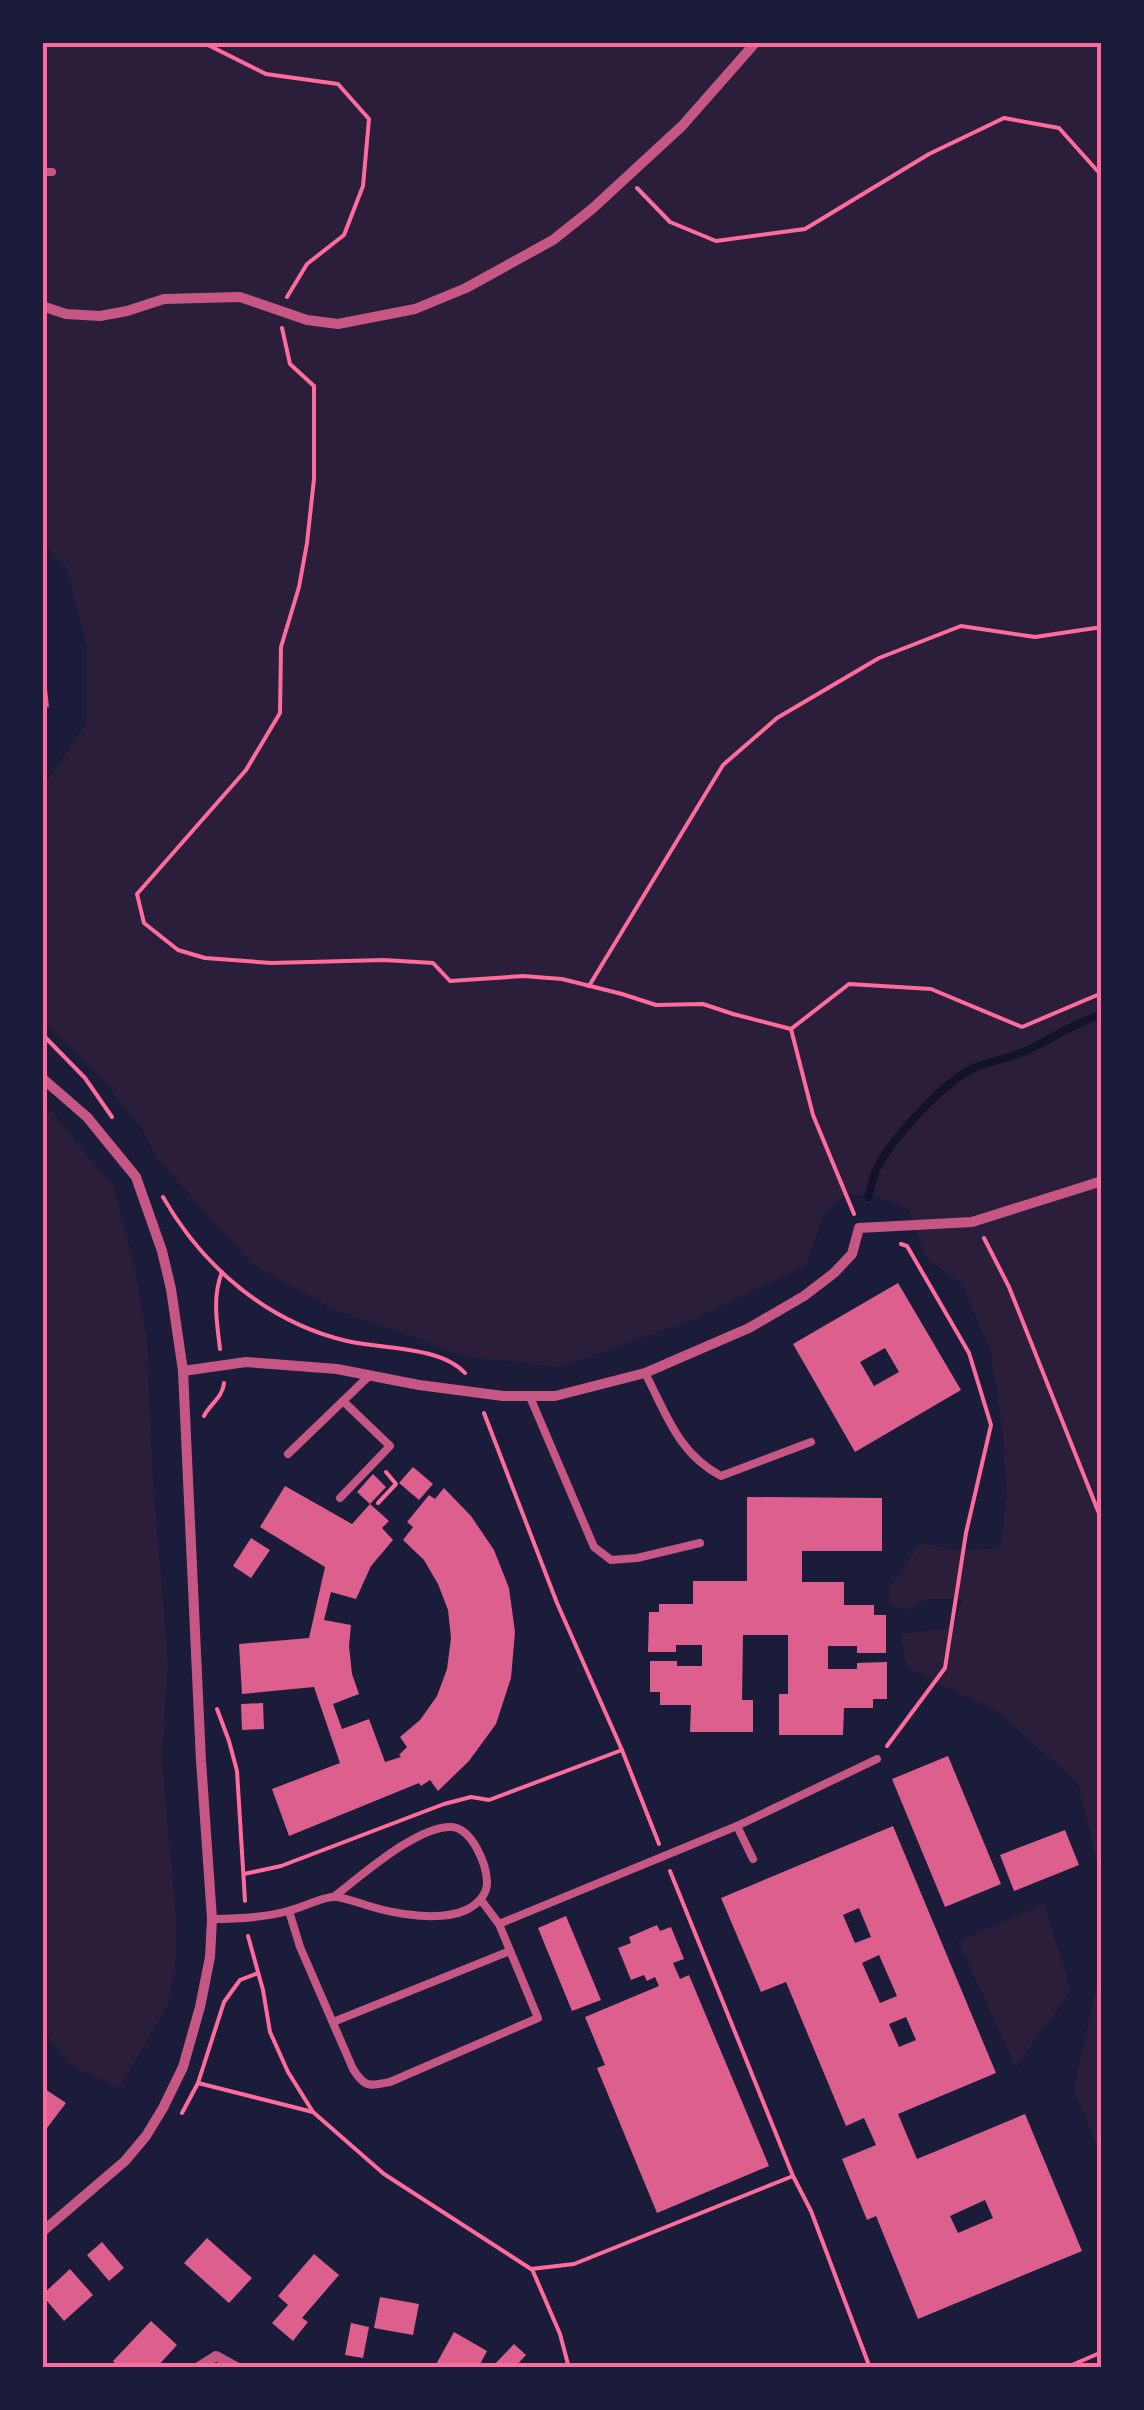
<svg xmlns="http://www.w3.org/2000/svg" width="1144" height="2410" font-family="'Sofia Sans Condensed',sans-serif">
<rect width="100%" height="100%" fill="#1b1b3a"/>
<!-- green -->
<g fill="#2a1e3b">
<polygon points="43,43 1101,43 1101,1879 1078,1782 995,1710 907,1668 901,1634 952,1628 963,1599 928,1599 904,1611 890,1603 889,1588 920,1543 958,1550 1000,1548 1007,1495 1002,1424 990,1349 962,1284 926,1258 909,1210 875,1195 845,1195 824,1214 806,1265 691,1321 558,1367 465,1356 329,1307 252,1264 156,1157 141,1126 99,1076 43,1021 43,794 46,783 87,722 87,648 67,569 43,543"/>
<polygon points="43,1104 53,1113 114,1188 136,1274 147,1341 153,1486 168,1659 162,1759 177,1928 175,1970 169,2003 119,2088 69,2064 43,2028"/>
<polygon points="1044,1904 1071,1990 1016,2067 958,1941"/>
<polygon points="1101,1967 1101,2155 1074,2089"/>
</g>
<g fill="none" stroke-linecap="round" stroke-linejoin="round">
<!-- stream -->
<path stroke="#12122b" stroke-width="8" d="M868 1197C871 1188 873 1176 877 1168 893 1138 943 1082 974 1068 992 1060 1014 1058 1032 1048 1056 1036 1075 1023 1102 1014"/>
</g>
<!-- building -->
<g fill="#dd5f8e" fill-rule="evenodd">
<polygon points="45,670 49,707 42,708 42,671"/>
<path d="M898 1283 961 1390 855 1452 793 1344ZM885 1348 899 1372 874 1386 860 1362Z"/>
<polygon points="413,1467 433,1484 419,1500 399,1483"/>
<polygon points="373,1474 386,1487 370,1504 357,1492"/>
<polygon points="285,1486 352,1524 370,1504 389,1521 382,1528 393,1540 371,1566 356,1599 331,1592 324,1620 351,1625 349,1646 352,1674 359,1694 333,1704 342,1729 369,1719 385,1762 401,1757 399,1755 407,1747 400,1737 420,1720 437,1696 447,1669 451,1638 448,1610 438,1584 424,1560 403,1540 413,1527 407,1522 429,1495 435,1499 444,1488 471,1516 494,1550 509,1588 515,1632 511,1678 496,1724 469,1761 438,1791 430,1780 421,1786 419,1783 289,1836 272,1789 340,1763 314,1687 242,1694 239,1644 309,1638 325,1567 260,1527"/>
<polygon points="747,1497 882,1498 882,1551 802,1551 802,1582 844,1582 844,1605 874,1605 874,1615 886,1615 886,1653 857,1653 857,1646 828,1646 828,1669 857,1669 857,1663 887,1662 887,1699 873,1699 873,1708 844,1708 843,1735 779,1735 779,1694 788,1694 788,1635 743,1635 742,1700 753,1700 753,1732 690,1732 691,1705 660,1705 660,1692 650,1692 650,1661 677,1661 677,1666 702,1666 702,1645 676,1645 676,1652 648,1652 649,1612 659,1612 659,1604 693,1604 693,1581 747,1581"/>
<polygon points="251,1538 270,1550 251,1578 233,1566"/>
<polygon points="263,1703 264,1729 242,1730 241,1704"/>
<polygon points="948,1756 1001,1884 945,1907 892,1779"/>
<path d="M893 1826 996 2073 898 2114 917 2159 1025 2114 1082 2251 918 2319 876 2216 867 2220 842 2159 876 2145 864 2118 846 2126 786 1982 761 1992 721 1898ZM859 1908 871 1937 855 1943 843 1915ZM879 1955 897 1996 880 2003 862 1963ZM906 2017 916 2040 899 2047 889 2024ZM985 2200 993 2218 958 2233 950 2216Z"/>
<polygon points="1065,1830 1079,1865 1014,1891 1000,1855"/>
<polygon points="566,1916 601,2000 572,2011 538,1928"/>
<polygon points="657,1925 660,1931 671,1927 684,1959 673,1963 680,1979 689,1975 769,2166 657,2213 597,2068 605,2065 585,2017 659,1986 655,1977 647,1981 644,1975 631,1980 618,1948 631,1943 629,1937"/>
<polygon points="42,2087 66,2103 47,2128 42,2125"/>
<polygon points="207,2238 252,2278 229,2303 184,2263"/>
<polygon points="102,2242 124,2268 109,2281 87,2255"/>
<polygon points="314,2254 339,2275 302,2318 308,2322 293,2341 272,2323 288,2305 278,2296"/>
<polygon points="70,2269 93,2295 64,2321 42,2295"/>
<polygon points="380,2297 419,2304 413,2335 374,2328"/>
<polygon points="151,2321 177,2345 156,2368 119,2368 113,2361"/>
<polygon points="351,2323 369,2327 363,2358 345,2355"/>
<polygon points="454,2332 487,2351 478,2368 434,2368"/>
<polygon points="514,2344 526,2355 514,2368 491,2368"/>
</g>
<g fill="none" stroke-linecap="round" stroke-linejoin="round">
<!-- path -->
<g stroke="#ff6b9d" stroke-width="4">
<polyline points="202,42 266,74 338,84 369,119 363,186 344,235 307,264 287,297"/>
<polyline points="637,188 670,222 716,241 805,229 929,154 1004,118 1059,128 1102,176"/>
<polyline points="282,328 290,364 314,386 314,479 307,543 299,587 281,647 280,713 246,770 137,894 144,923 178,950 205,958 271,963 384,960 433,963 450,981 523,976 562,979 622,994 656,1005 703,1004 733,1014 791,1029 813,1115 854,1214"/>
<polyline points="589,986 723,765 777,718 879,658 961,626 1035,637 1102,627"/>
<polyline points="791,1029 849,984 931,989 1022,1027 1102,993"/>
<polyline points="42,1034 85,1078 112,1117"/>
<path d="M163 1197C203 1267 267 1322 347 1341 382 1349 440 1346 465 1373"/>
<polyline points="984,1238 1009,1287 1102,1521"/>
<path d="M220 1349C217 1323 212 1297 222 1272"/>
<polyline points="484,1413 557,1603 622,1750 659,1844"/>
<path d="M204 1416C210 1404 223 1397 224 1383"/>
<polyline points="378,1503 396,1484 386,1472"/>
<polyline points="217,1709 229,1741 237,1771 245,1901"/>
<polyline points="887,1746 945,1668 966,1533 991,1425 969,1353 907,1246 901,1244"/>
<polyline points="670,1871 793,2176 811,2211 870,2368"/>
<polyline points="244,1874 281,1866 444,1804 471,1797 489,1800 622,1750"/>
<polyline points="248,1936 263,1990 270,2032 288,2072 313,2112"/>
<polyline points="198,2083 313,2112 384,2174 531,2269 574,2264 793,2176"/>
<polyline points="182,2113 198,2083 224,2002 240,1980 258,1973"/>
<polyline points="532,2269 560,2334 569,2368"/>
<polyline points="1065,2368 1102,2352"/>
</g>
<!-- service -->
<g stroke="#c65784" stroke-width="8">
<polyline points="42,172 52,172"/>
<path d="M645 1373C667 1415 678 1453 721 1476L811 1442"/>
<polyline points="530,1397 594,1547 611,1560 637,1558 700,1543"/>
<polyline points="288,1454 370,1375"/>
<polyline points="340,1498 390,1446 343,1401"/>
<polyline points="737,1826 753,1859"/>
<path d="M289 1911 300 1947 353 2069C365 2088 369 2086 390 2082L538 2018 499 1924 481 1900"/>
<path d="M212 1919C238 1919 263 1918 288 1911 302 1908 317 1899 332 1897 343 1896 358 1903 369 1906 395 1914 440 1922 466 1910 477 1905 488 1894 487 1881 486 1863 472 1829 452 1827 418 1825 361 1876 335 1896"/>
<polyline points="499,1924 737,1826 877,1759"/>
<polyline points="333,2022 510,1951"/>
</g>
<!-- minor -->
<g stroke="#c65784" stroke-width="10">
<polyline points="42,306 66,314 100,316 127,311 164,299 240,297 307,320 338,324 415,309 466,288 553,240 592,209 682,126 756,42"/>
<polyline points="42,1078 87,1117 136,1177 162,1251 171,1289 183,1371 201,1761 212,1919 210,1957 200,2007 183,2067 163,2108 146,2136 125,2161 42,2232"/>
<polyline points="183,1371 246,1362 337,1369 419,1385 503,1396 555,1396 645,1373 749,1328 804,1296 834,1273 852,1254 859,1228 972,1222 1102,1181"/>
<polyline points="197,2368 216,2356 238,2368"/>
</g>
</g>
<!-- border -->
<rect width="1144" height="2410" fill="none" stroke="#1b1b3a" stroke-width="90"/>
<rect x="45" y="45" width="1054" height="2320" fill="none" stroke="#ff6b9d" stroke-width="4"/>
</svg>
